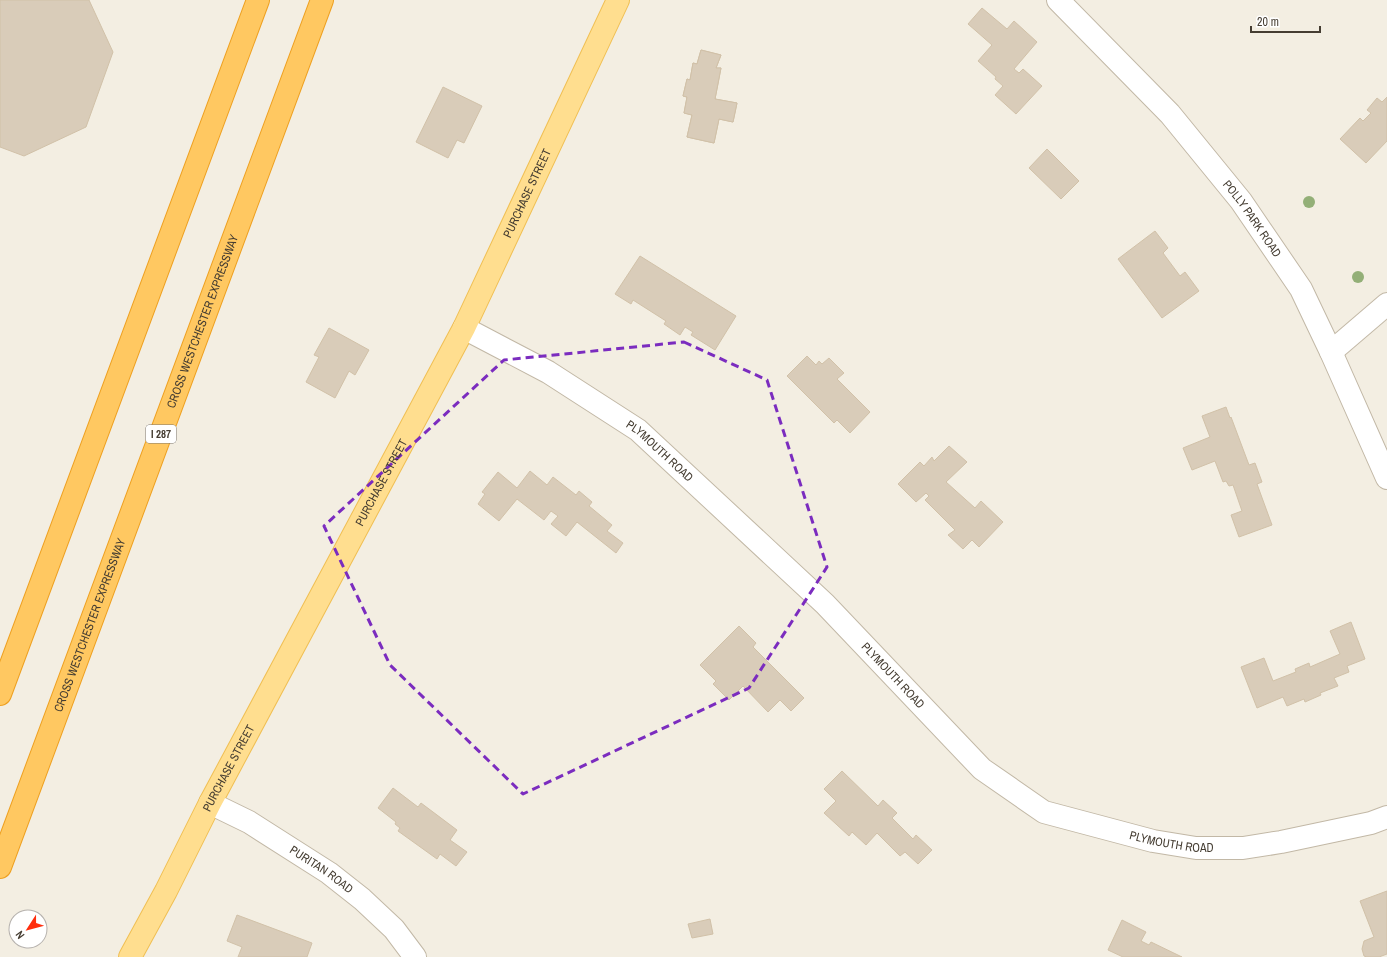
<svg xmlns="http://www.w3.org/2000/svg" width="1387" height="957" font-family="'Archivo Narrow',sans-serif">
<rect width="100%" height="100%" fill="#f3eee2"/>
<!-- building -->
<g fill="#d9ccb9" stroke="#d1c1a8">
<polygon points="0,0 89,0 113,52 86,127 24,156 0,147"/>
<polygon points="982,8 1007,29 1014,21 1037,42 1014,69 1019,73 1023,69 1042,86 1016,114 995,95 1003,86 995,79 996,77 978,61 992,45 968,24"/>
<polygon points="701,50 721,55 716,68 721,68 715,99 737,103 733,122 719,119 714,143 687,137 692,115 684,113 687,97 683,96 687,79 690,80 693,63 697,64"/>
<polygon points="701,50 721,55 716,68 721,68 715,99 737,103 733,122 719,119 714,143 687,137 692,115 684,113 687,97 683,96 687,79 690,80 693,63 697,64"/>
<polygon points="443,87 482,106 464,143 457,140 448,158 416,142"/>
<polygon points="1387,97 1387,141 1366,163 1340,139 1360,118 1363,121 1371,113 1367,110 1377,98 1382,102"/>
<polygon points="1047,149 1079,181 1061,199 1029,168"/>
<polygon points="1155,231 1168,248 1163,253 1180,276 1185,272 1199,291 1162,318 1118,259"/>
<polygon points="640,256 736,316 715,350 691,335 693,332 685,327 680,335 664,324 666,321 633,300 631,304 615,294"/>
<polygon points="329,328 369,350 355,375 349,371 335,398 306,382 319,357 314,355"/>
<polygon points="807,356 816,365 819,361 822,364 829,358 844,373 837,379 870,412 850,433 837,420 834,423 787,376"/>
<polygon points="1226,407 1230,418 1231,417 1249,465 1255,463 1262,482 1257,484 1272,525 1239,537 1231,515 1242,511 1233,485 1229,486 1226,481 1223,482 1215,461 1192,470 1183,448 1210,437 1202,416"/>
<polygon points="949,446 967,462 946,482 975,508 981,501 1003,522 979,547 972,540 963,549 948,535 955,530 925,500 929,496 926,493 916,502 898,484 920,462 924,466 932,457 934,461"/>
<polygon points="530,471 547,485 553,477 576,495 579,491 592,502 589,506 612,525 607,531 623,543 616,553 577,522 566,536 551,524 558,516 551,511 544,520 517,499 499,521 478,504 485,494 482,492 498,472 517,488"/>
<polygon points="1351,622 1365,659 1347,666 1349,672 1334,678 1338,686 1320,693 1321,695 1305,702 1304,699 1287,706 1283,697 1257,708 1241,667 1264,658 1273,681 1296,672 1295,669 1309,663 1310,667 1340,654 1330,631"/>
<polygon points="739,626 756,643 753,647 804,698 791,711 780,700 768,712 743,686 729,700 713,684 716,681 700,665"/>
<polygon points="842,771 878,806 883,800 897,813 892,818 913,839 916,835 932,850 918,864 905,852 900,856 877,833 866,845 852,832 849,836 824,813 836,801 824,789"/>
<polygon points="393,788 418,807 421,803 457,830 450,840 467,852 456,866 440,854 437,859 398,831 400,828 395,824 396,822 378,808"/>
<polygon points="1387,891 1387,954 1379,957 1367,957 1364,956 1362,949 1364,941 1374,937 1360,901"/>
<polygon points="237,915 312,943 307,957 238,957 242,947 227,941"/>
<polygon points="710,919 713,934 692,938 688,924"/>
<polygon points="1122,920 1146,932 1141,941 1149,945 1151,942 1182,957 1123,957 1108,950"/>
</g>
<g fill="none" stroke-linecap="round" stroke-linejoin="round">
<!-- minor casing -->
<g stroke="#c2b8a6" stroke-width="24">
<g id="minor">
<path id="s1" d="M1058 0 1170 114 1241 201 1301 289 1331 352 1387 478"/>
<path id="s2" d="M464 328 548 372 638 430 825 604 982 769 1044 812 1153 841 1196 848H1243L1281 842 1371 823 1387 817"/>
<polyline points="1331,352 1387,304"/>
<path id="s3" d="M210 803 249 822 329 873 362 899 394 929 415 957"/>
</g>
</g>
<!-- major casing -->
<g stroke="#f0bf53" stroke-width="24">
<g id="major">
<path id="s4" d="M130 957 166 891 210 803 464 328 618 0"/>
</g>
</g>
<!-- highway casing -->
<g stroke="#eea021" stroke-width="24">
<g id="highway">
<polyline points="0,694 258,0"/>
<path id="s5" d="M0 867 322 0"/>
</g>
</g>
<!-- minor -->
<use href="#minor" stroke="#fff" stroke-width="22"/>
<!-- major -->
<use href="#major" stroke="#ffde8f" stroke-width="22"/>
<!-- highway -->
<use href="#highway" stroke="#ffc861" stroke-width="22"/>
</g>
<!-- trees -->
<g fill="#93af77">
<circle cx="1309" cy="202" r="6"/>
<circle cx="1358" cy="277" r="6"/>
</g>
<!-- marked area -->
<path fill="none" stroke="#7b2cbf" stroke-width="3" stroke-dasharray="8 5" stroke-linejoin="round" d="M684 342 767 380 827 567 749 688 523 794 390 665 324 526 504 360Z"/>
<g text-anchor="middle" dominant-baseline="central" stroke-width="3.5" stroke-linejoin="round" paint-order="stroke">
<!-- shield labels -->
<rect fill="#fff" stroke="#7d7770" stroke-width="1" x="146" y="425" width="30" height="18" rx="3"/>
<g font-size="11" font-weight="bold" fill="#453d32">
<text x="161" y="434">I 287</text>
</g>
<!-- street labels -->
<g font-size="12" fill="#453d32" stroke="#fff">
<text stroke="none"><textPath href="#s4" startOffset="861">PURCHASE STREET</textPath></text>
<text stroke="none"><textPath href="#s1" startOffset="293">POLLY PARK ROAD</textPath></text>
<text stroke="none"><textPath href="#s5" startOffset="582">CROSS WESTCHESTER EXPRESSWAY</textPath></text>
<text stroke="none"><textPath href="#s2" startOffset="232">PLYMOUTH ROAD</textPath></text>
<text stroke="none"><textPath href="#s4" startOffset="537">PURCHASE STREET</textPath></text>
<text stroke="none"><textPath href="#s5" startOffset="258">CROSS WESTCHESTER EXPRESSWAY</textPath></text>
<text stroke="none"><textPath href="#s2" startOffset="556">PLYMOUTH ROAD</textPath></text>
<text stroke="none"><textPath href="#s4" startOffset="213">PURCHASE STREET</textPath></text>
<text stroke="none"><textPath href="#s2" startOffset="892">PLYMOUTH ROAD</textPath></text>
<text stroke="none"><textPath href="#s3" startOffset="130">PURITAN ROAD</textPath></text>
</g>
</g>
<!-- north arrow -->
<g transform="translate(28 929) rotate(234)"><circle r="19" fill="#ffffff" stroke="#b5b1ad"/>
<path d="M0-3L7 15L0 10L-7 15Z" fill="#ff2e0d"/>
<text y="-6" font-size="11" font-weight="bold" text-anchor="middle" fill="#453d32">N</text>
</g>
<!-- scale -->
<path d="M1251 26v6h69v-6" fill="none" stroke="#453d32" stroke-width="2"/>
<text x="1257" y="26" font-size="12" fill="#453d32" stroke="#ffffff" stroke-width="3" paint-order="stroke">20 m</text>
</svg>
